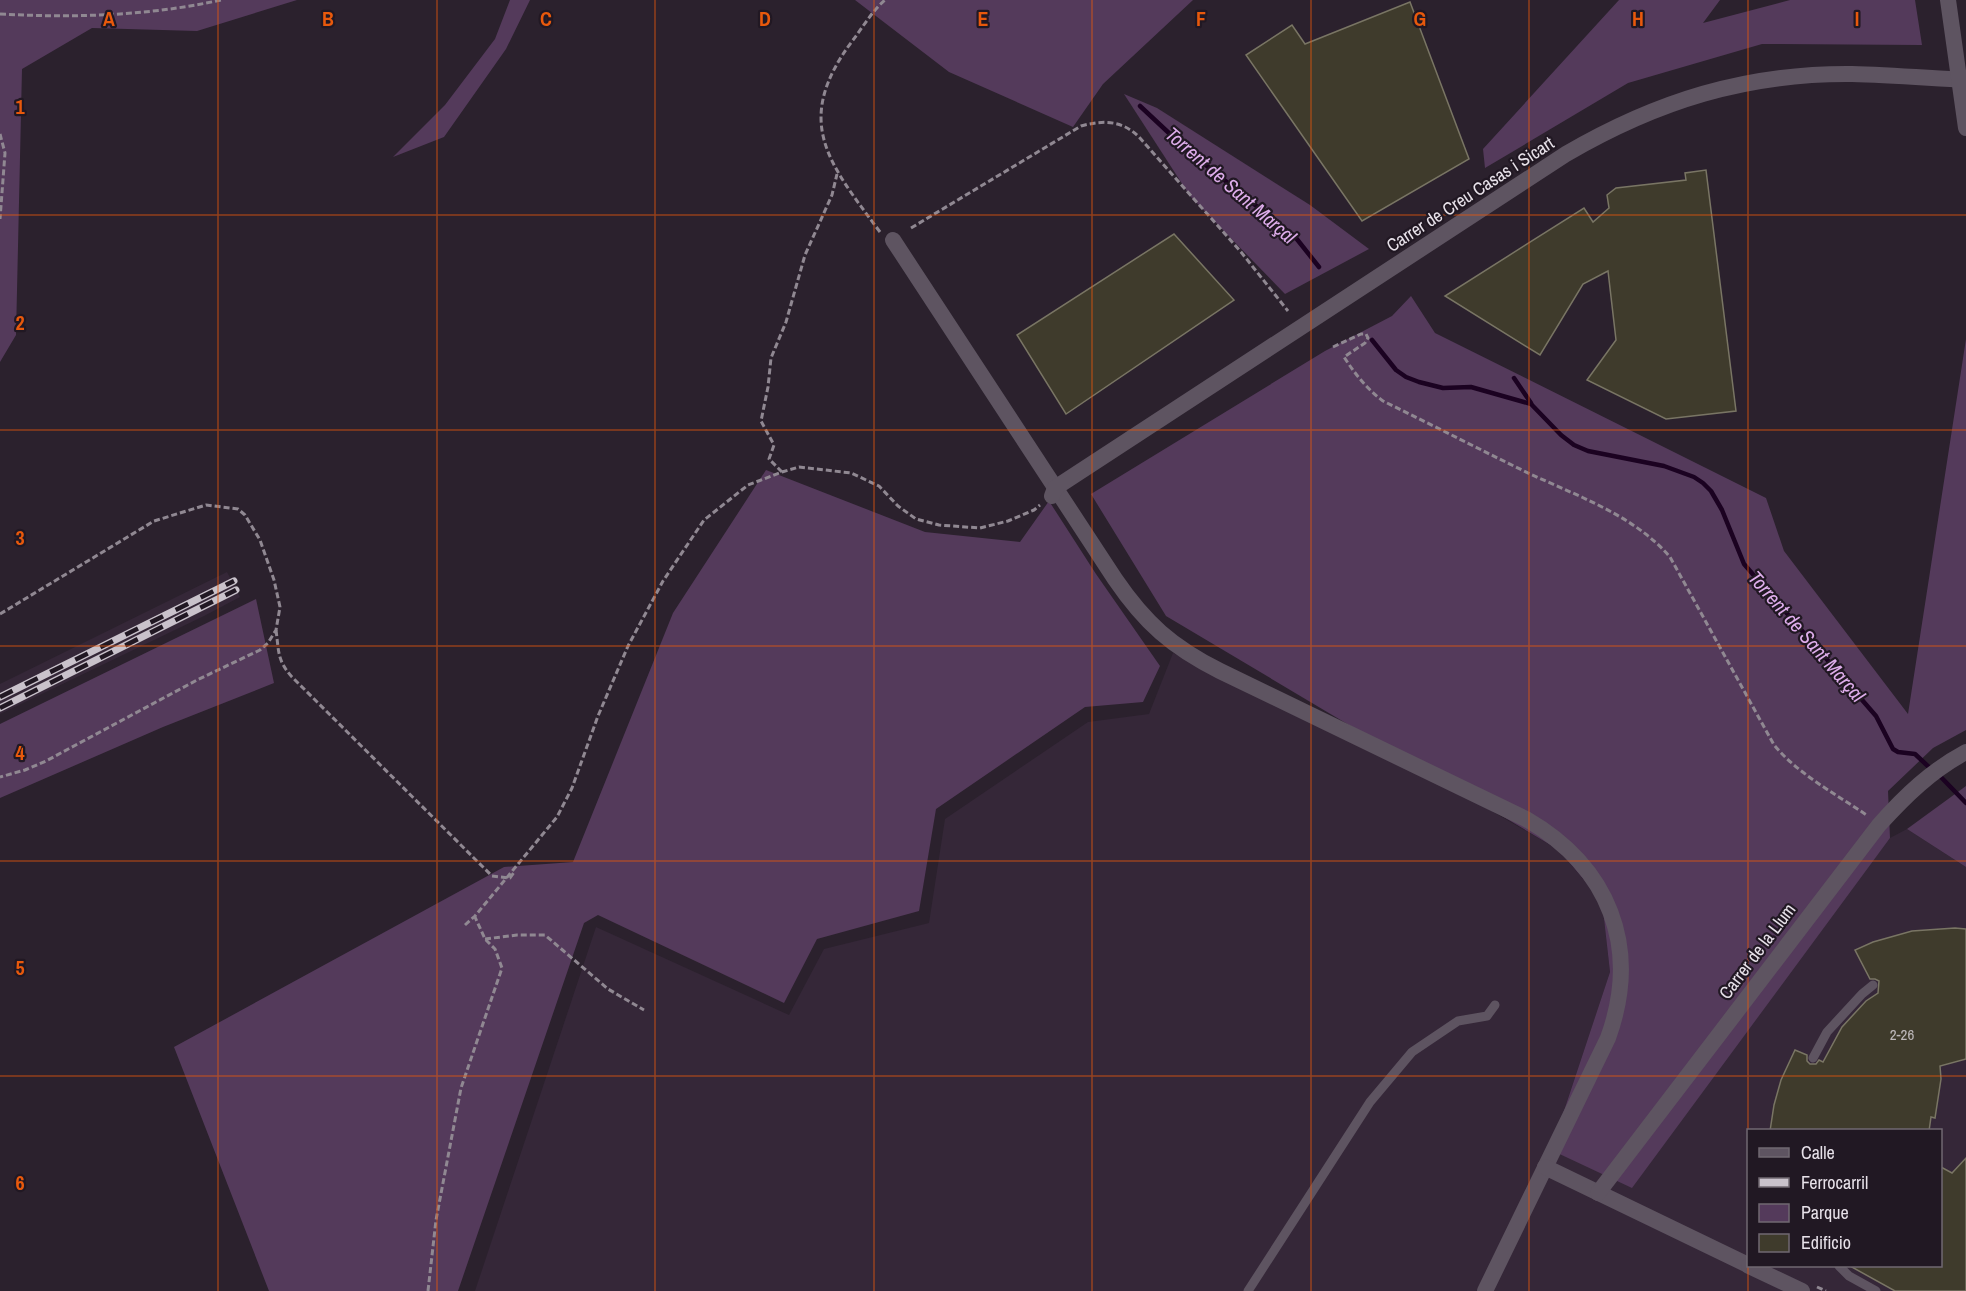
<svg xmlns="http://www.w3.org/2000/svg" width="1966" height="1291" font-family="'Archivo Narrow',sans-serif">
<rect width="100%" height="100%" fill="#2b212d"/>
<!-- built -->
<g fill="#352738" fill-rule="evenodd">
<polygon points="227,572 240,597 204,616 0,714 0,684"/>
<path d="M1173 653 1457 791 1559 850 1602 901 1610 972 1551 1150 1737 1038 1890 838 1907 829 1966 867V1291H475L596 927 789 1015 824 949 929 923 945 819 1088 722 1149 714ZM1748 1130H1940V1266H1748Z"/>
</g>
<!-- green -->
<g fill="#543a5b">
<polygon points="0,0 297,0 197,31 92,28 22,69 16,335 0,362"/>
<polygon points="510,0 530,0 506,49 444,137 393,157 445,105 495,39"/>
<polygon points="855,0 1193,0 1103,84 1073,127 949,72"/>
<polygon points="1619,0 1720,0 1703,23 1790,0 1915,0 1922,45 1762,44 1628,83 1485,168 1483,149"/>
<polygon points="1124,94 1157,108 1310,205 1369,249 1285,294 1190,196"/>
<polygon points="1411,296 1435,333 1766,498 1784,551 1908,714 1966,339 1966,730 1933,748 1888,791 1890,838 1632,1188 1551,1150 1610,972 1602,901 1559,850 1166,616 1091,494 1325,351 1392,316"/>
<polygon points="766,470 925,532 1020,542 1049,501 1096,574 1160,666 1143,702 1085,707 936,809 919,911 817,939 784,1003 598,915 584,923 458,1291 269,1291 174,1047 504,867 573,862 673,613"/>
<polygon points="256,599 274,683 163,727 0,798 0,724"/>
<polygon points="1966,786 1966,867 1907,829"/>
</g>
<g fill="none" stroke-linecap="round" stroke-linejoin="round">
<!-- stream -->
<g stroke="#1b0221" stroke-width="4.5">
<polyline points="1140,106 1186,149 1296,238 1319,267"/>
<polyline points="1372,340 1396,370 1406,377 1419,382 1443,388 1471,387 1531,404 1561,435 1574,445 1588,451 1664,466 1694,477 1703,483 1711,491 1722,510 1744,564 1876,716 1893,749 1898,752 1915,754 1931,769"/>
<polyline points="1514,378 1531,403"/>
<polyline points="1938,774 1966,803"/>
</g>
</g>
<!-- building -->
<g fill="#3f3b2c" stroke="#797564" stroke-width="1.5">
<polygon points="1410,2 1469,159 1362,221 1246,55 1292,25 1305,44"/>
<polygon points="1706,170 1736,411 1666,419 1587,380 1616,340 1608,271 1583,284 1540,355 1445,296 1584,208 1593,222 1609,208 1607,195 1616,188 1686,180 1685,173"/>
<polygon points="1174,234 1234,300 1066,414 1017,335"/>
<polygon points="1955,928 1966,929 1966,1059 1940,1066 1941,1079 1935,1118 1931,1117 1929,1131 1770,1131 1774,1105 1781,1080 1795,1050 1807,1055 1807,1061 1810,1064 1816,1064 1819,1060 1823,1062 1842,1027 1866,1001 1878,993 1879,981 1875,979 1870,979 1855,950 1873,942 1912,931"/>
<polygon points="1966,1158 1966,1291 1895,1291 1850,1266 1941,1266 1941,1167 1952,1173"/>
</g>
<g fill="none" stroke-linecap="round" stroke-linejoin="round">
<!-- path -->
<g stroke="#908892" stroke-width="3" stroke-dasharray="6 3" stroke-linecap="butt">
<path d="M0 14C74 18 148 16 221 0"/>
<polyline points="0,134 5,153 0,219"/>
<path d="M911 228 1081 126C1103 120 1122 120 1139 137L1241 252 1288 311"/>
<path d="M880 232C828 162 792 121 853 40 863 27 872 11 885 0"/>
<path d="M1333 347 1361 334H1366L1368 338 1365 343 1344 357C1355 374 1367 389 1383 401 1430 424 1477 448 1524 471 1574 495 1633 514 1670 557L1774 745C1799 775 1836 794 1868 816"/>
<polyline points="782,472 769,459 774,445 761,421 768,387 771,358 786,322 805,255 832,195 837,174"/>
<polyline points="0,614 154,521 206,505 238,509 245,515 260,540 274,580 280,607 276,630 268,643 260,650 197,680 46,761 25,770 0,777"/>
<path d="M276 630C279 652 277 660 292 677L492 876 510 878 515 871"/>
<polyline points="465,925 475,916 557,817 572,788 598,716 628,646 663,581 704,520 748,485 782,472 799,467 851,473 879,486 898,506 916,519 939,525 980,528 1008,521 1034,510 1040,505"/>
<polyline points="485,939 517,935 545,935 608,989 644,1010"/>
<polyline points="1817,1287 1826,1291"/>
<polyline points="428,1291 436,1220 461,1088 502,968 495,949 485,939 475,917"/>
</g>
<!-- service -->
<g stroke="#5e5461" stroke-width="9">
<polyline points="1813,1058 1827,1032 1862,994 1873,985"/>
<polyline points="1839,1266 1849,1276 1876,1291"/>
<polyline points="1248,1291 1370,1102 1412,1052 1458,1021 1487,1016 1495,1005"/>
</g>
<!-- minor -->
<g stroke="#5e5461" stroke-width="16">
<path d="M893 240 1115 579C1145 623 1172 647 1220 671L1526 819C1609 867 1641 947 1608 1038L1485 1291"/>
<path d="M1052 496 1055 488 1566 154C1657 101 1746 73 1852 74 1890 75 1928 78 1966 80"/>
<polyline points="1545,1167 1748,1265"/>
<path d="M1598 1193 1879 825C1905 796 1932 770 1966 752"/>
<polyline points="1749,1266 1802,1291"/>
</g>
<!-- tertiary -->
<polyline stroke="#5e5461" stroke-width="16" points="1948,0 1966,128"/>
<!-- rail casing -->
<g stroke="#c9c2cb" stroke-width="7">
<g id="rail">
<polyline points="0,697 234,581"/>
<polyline points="0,708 236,590"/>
</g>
</g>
<!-- rail -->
<use href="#rail" stroke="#211823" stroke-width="4.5" stroke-dasharray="14" stroke-linecap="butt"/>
</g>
<!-- grid -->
<path fill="none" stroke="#e8590c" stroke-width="1.5" stroke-opacity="0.55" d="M218 0V1291M437 0V1291M655 0V1291M874 0V1291M1092 0V1291M1311 0V1291M1529 0V1291M1748 0V1291M0 215H1966M0 430H1966M0 646H1966M0 861H1966M0 1076H1966"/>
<g text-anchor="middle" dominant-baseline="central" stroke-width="4.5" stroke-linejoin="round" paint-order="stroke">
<!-- number labels -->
<g font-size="15" fill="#bdb8ba">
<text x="1902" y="1034">2-26</text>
</g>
<!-- street labels -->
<g font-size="18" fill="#e7e1e9" stroke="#211823">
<text transform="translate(1470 194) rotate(-33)">Carrer de Creu Casas i Sicart</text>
<text transform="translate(1757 951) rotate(-53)">Carrer de la Llum</text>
</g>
<!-- water labels -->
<g font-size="20" font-style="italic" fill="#deadeb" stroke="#211823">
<text transform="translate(1231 185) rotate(41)">Torrent de Sant Marçal</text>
<text transform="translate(1807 636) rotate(49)">Torrent de Sant Marçal</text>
</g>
</g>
<g font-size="20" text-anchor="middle" font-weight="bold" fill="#e8590c" stroke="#211823" stroke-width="4.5" stroke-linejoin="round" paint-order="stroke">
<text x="109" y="26">A</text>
<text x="328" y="26">B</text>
<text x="546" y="26">C</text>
<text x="765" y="26">D</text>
<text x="983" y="26">E</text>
<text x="1201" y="26">F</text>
<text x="1420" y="26">G</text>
<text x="1638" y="26">H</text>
<text x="1857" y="26">I</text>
<text x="20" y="114">1</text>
<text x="20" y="330">2</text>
<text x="20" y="545">3</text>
<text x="20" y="760">4</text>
<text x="20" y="975">5</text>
<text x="20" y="1190">6</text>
</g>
<!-- legend -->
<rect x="1747" y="1129" width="195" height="138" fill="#211823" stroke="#706872" stroke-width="1.5"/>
<rect x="1759" y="1148" width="30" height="9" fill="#5e5461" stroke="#706872" stroke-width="1.5"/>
<text x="1801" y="1159" font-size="18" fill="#e7e1e9">Calle</text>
<rect x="1759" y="1178" width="30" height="9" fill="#c9c2cb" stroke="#706872" stroke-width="1.5"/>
<text x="1801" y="1189" font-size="18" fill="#e7e1e9">Ferrocarril</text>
<rect x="1759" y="1204" width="30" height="18" fill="#543a5b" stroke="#706872" stroke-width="1.5"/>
<text x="1801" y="1219" font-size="18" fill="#e7e1e9">Parque</text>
<rect x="1759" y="1234" width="30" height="18" fill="#3f3b2c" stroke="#706872" stroke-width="1.5"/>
<text x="1801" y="1249" font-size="18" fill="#e7e1e9">Edificio</text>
</svg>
